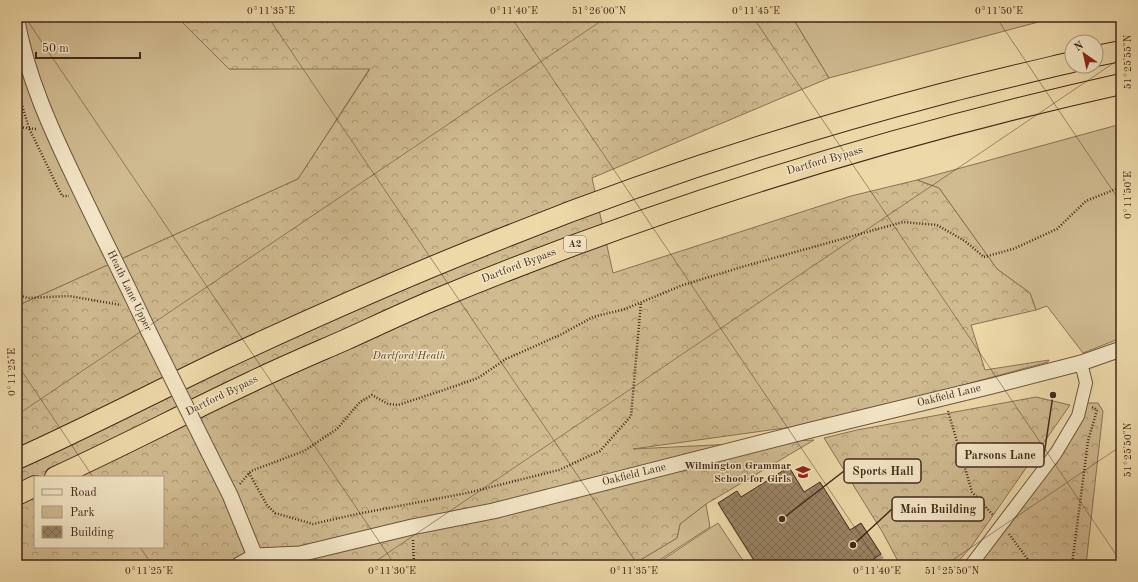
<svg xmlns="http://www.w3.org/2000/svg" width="1138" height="582" font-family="'Old Standard TT',serif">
<defs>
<pattern id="forest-crowns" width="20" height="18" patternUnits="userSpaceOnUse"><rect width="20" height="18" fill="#d0ba90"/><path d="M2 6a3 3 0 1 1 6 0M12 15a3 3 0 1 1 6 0" fill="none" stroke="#aa9775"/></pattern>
<pattern id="building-cross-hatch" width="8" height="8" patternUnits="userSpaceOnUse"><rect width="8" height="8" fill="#9b8465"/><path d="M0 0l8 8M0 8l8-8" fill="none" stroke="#806c52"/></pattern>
<filter id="shadow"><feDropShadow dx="2.5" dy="4.5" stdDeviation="0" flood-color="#0004"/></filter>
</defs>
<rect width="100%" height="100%" fill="#edd8a8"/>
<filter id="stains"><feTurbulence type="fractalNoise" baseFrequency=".005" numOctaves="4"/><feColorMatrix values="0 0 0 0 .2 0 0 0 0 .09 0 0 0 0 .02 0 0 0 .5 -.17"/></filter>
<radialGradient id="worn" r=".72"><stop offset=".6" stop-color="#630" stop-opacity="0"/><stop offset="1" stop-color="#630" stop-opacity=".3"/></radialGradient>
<!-- green -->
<g fill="#d0ba90" stroke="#897256">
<polygon points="17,17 177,17 229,69 370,68 298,179 17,306"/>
<polygon points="792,17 1057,17 829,78"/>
<polygon points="1121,124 1121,338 1083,353 1047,306 1036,310 1030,293 997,269 939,188 917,180"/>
<polygon points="706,504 710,527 652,565 632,565 677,538 680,524"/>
<polygon points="718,523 746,565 655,565"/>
</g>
<!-- forest -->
<g fill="url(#forest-crowns)" stroke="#897256" fill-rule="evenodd">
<path d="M177 17H792L829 78 592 178 613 273 851 196 917 180 939 188 997 269 1030 293 1036 310 971 325 985 370 1049 360 1048 362 900 402 806 425 633 449 814 440 706 504 680 524 677 538 632 565H17V306L298 179 370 69H229ZM35 477H163V547H35Z"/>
<polygon points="1036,397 1070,405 971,547 955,565 900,565 883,533 824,438 857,430"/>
<polygon points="1087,403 1098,403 1103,411 1086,565 975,565"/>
</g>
<!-- building -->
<polygon fill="url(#building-cross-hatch)" stroke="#42291c" filter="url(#shadow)" points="789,467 804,492 820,482 850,530 861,523 881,554 864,565 757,565 718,503 737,491 741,497"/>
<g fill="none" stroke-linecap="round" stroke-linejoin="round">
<!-- minor casing -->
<g stroke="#6d553f" stroke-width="14">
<polyline id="minor" points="971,565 1056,453 1078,416 1086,383 1081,363"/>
</g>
<!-- tertiary casing -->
<g stroke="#6d553f" stroke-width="17">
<g id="tertiary">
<path d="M17 21C27 76 50 127 74 177 98 228 124 278 148 330"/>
<polyline points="209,453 230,495 255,556"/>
<polyline points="239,565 255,556 300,554 412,527 493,511 807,431 992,386 1081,363 1121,349"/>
</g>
</g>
<!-- trunk casing -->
<g stroke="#42291c" stroke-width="22">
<g id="trunk">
<polyline points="1096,56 1121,51"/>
<path d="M17 459C86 428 153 393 222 360 316 316 411 274 508 236 650 179 797 132 945 93 987 82 1030 72 1072 62"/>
<path d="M55 477C121 447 185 413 251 382 282 367 313 354 345 340 376 326 407 311 439 298 660 207 888 136 1121 84"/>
<polyline points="17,495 35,486"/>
</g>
</g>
<!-- path -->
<g stroke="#42291c" stroke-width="2.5" stroke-dasharray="1 2" stroke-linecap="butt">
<polyline points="17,89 29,128 62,196 69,196"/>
<polyline points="17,127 36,129"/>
<polyline points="17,295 28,298 69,296 121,305"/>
<polyline points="948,411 972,492 994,516"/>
<polyline points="249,473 267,505 275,513 313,524 357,514 467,493 559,470 600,451 631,416 641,302"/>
<polyline points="240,484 251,471 304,451 337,429 360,402 372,395 388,404 398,405 441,391 478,378 506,359 560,335 593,317 625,309 683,285 745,266 903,222 937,225 965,241 984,257 1013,249 1057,229 1086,201 1121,187"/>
<polyline points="1009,534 1032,565"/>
<polyline points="413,540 414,565"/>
<polyline points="1072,565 1088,441 1097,410 1092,407"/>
</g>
<!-- minor -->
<use href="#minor" stroke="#f3e6c6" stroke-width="12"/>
<!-- tertiary -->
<use href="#tertiary" stroke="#f3e6c6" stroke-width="15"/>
<!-- trunk -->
<use href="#trunk" stroke="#edd8a8" stroke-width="20"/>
<!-- tertiary-bridge casing -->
<g stroke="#6d553f" stroke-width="17" stroke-linecap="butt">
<polyline id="tertiary-bridge" points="148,330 209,453"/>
</g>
<!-- tertiary-bridge -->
<use href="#tertiary-bridge" stroke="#f3e6c6" stroke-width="15"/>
</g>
<!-- ticks -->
<path fill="none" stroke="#42291c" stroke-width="1" stroke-opacity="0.45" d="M25 17 395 565M268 17 638 565M511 17 880 565M753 17 1121 562M996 17 1121 203M17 27 31 17M17 364 93 477M17 415 607 17M140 547 152 565M370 565 1121 58M945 565 1121 446"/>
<!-- icons -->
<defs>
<g id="school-bare" transform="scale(1.2)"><path d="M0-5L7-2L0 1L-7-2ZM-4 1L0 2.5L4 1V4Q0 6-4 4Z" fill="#8f2418" stroke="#f3e6c6" stroke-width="2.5" paint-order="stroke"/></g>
</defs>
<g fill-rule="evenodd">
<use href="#school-bare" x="803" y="472"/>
</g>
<g text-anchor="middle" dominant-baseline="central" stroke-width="3" stroke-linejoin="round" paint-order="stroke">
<!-- shield labels -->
<rect fill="#f3e6c6" stroke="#77624f" stroke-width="1" x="564" y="236" width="22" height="16" rx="3"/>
<g font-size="10" font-weight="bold" fill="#42291c">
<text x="575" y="244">A2</text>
</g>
<!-- street labels -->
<g font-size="11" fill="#42291c" stroke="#f3e6c6">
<text transform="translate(825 161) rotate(-16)">Dartford Bypass</text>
<text transform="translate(519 266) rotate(-21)">Dartford Bypass</text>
<text transform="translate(129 291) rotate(64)">Heath Lane Upper</text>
<text transform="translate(222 396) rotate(-26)">Dartford Bypass</text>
<text transform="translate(949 396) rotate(-14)">Oakfield Lane</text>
<text transform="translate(634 475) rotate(-14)">Oakfield Lane</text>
</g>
<!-- park labels -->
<g font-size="11" font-style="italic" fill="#5e4633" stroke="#f3e6c6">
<text x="409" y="356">Dartford Heath</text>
</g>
<!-- poi labels -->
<g font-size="11" font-weight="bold" fill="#42291c" stroke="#f3e6c6" text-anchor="end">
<text x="791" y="466">Wilmington Grammar<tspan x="791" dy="13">School for Girls</tspan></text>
</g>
</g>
<!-- callouts -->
<path fill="none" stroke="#42291c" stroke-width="1.5" d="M1053 395L1044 455M782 519L844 471M853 545L892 509"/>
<g fill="#42291c" stroke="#f3e6c6" stroke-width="1.5">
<circle cx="1053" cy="395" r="4"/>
<circle cx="782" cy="519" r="4"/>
<circle cx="853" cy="545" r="4"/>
</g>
<g fill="#f3e6c6" stroke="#42291c" stroke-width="1.5">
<rect x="956" y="443" width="88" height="24" rx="4"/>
<rect x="844" y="459" width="77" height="24" rx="4"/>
<rect x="892" y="497" width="92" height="24" rx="4"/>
</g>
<g font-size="12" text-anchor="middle" font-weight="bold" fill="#42291c">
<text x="1000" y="459">Parsons Lane</text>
<text x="883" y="475">Sports Hall</text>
<text x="938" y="513">Main Building</text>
</g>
<!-- margin -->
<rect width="1138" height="582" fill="none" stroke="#edd8a8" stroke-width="44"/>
<!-- legend -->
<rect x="34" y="476" width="130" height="72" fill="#f3e6c6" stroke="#ac9a82"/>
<rect x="42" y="489" width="20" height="6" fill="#f3e6c6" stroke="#ac9a82"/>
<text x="70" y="496" font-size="12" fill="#42291c">Road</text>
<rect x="42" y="506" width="20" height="12" fill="#d0ba90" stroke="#ac9a82"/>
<text x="70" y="516" font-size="12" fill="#42291c">Park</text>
<rect x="42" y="526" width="20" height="12" fill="url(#building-cross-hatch)" stroke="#ac9a82"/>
<text x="70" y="536" font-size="12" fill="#42291c">Building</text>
<!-- north arrow -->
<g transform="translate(1084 54) rotate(326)"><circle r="19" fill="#f3e6c6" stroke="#ac9a82"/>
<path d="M0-3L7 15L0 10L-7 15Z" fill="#8f2418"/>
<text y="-6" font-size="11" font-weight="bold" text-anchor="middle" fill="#42291c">N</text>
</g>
<!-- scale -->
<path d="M36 52v6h104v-6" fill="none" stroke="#42291c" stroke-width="2"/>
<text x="42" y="52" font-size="12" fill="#42291c" stroke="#f3e6c6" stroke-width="3" paint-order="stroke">50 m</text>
<rect x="22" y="22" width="1094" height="538" fill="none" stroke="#42291c" stroke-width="1.5"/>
<g font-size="10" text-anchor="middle" fill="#42291c">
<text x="271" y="14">0°11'35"E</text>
<text x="514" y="14">0°11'40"E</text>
<text x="599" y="14">51°26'00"N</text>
<text x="756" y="14">0°11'45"E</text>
<text x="999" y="14">0°11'50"E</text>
<text transform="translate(1127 62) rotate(-90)" y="4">51°25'55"N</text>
<text transform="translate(1127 195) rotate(-90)" y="4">0°11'50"E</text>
<text transform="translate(11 372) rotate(-90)" y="4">0°11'25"E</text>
<text transform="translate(1127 450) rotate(-90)" y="4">51°25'50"N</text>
<text x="149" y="574">0°11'25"E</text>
<text x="392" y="574">0°11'30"E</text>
<text x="634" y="574">0°11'35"E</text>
<text x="877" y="574">0°11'40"E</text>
<text x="952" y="574">51°25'50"N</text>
</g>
<rect width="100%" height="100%" filter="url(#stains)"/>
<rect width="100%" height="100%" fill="url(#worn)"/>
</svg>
